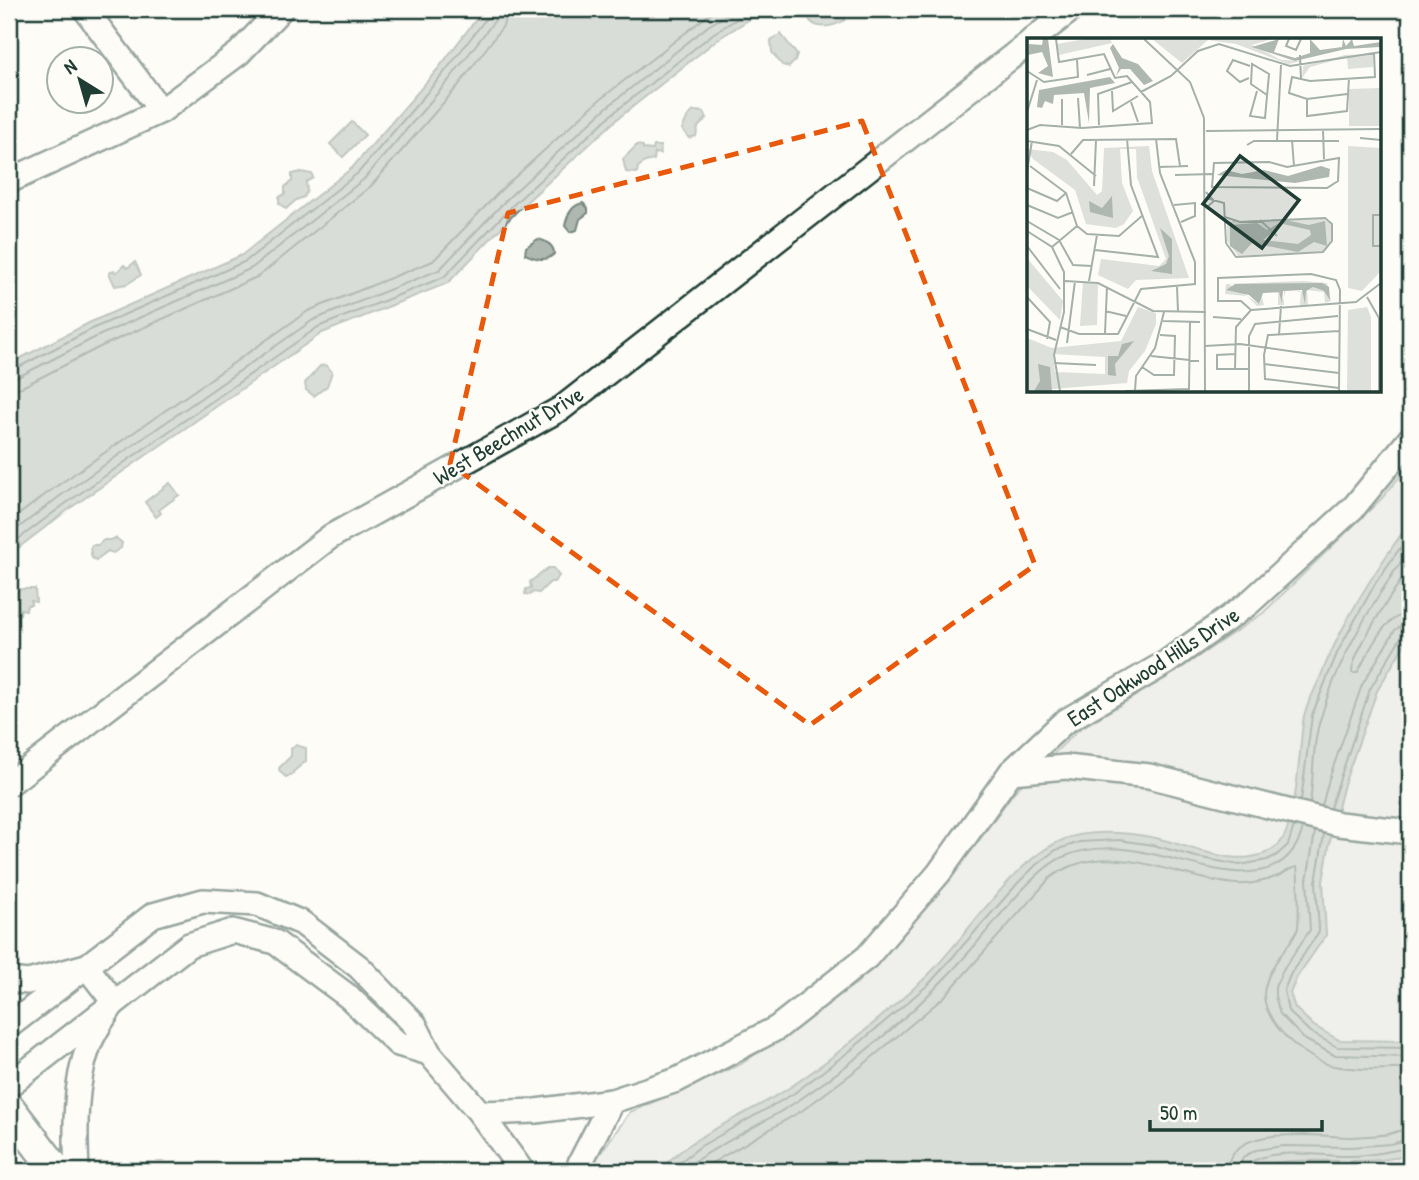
<svg xmlns="http://www.w3.org/2000/svg" width="1419" height="1180" font-family="'Patrick Hand',sans-serif">
<rect width="100%" height="100%" fill="#fdfcf7"/>
<filter id="ink" filterUnits="userSpaceOnUse"><feTurbulence type="fractalNoise" baseFrequency=".0143" numOctaves="2"/><feDisplacementMap in="SourceGraphic" scale="14" xChannelSelector="R" yChannelSelector="G"/><feConvolveMatrix kernelMatrix="1 2 1 2 8 2 1 2 1" color-interpolation-filters="sRGB"/></filter>
<g filter="url(#ink)">
<!-- green -->
<polygon fill="#dde0db" stroke="#7e8e88" stroke-width="2" points="1410,464 1410,1171 595,1171 597,1158 630,1112 741,1064 857,983 973,849 1014,792 1078,730 1166,678 1263,613 1382,498"/>
<!-- water -->
<g fill="#aeb8b1" stroke="#75877f" stroke-width="2">
<polygon points="484,9 766,9 718,39 616,120 520,208 448,283 322,333 69,509 9,555 9,364 91,322 242,255 352,168 437,70"/>
<path d="M819 9 828 11 839 10 844 14 845 20C833 27 813 32 807 15Z"/>
<polygon points="781,34 797,55 795,61 789,67 782,65 772,52 771,40"/>
<polygon points="694,111 704,112 707,118 698,127 696,136 689,138 682,129 688,116"/>
<polygon points="352,122 365,135 343,157 330,144"/>
<polygon points="637,145 643,146 643,149 653,150 654,146 661,146 660,154 655,153 654,160 645,162 638,167 637,173 626,172 623,159"/>
<polygon points="301,172 312,174 313,178 306,182 307,191 304,197 296,200 286,209 279,203 279,197 285,194 285,187 292,181 292,174"/>
<path d="M583 203 588 208V213L580 219 577 230 570 232 565 226C567 215 572 205 583 203Z"/>
<path d="M538 239C546 241 554 245 554 254 545 263 535 258 525 254L526 247Z"/>
<polygon points="135,262 141,275 127,284 115,286 109,273 114,270 116,273 124,265 127,268"/>
<polygon points="326,365 332,372 327,386 314,396 306,390 305,383 320,366"/>
<polygon points="170,483 179,495 159,510 161,513 156,517 145,502"/>
<path d="M1410 522V635L1377 691 1344 784 1331 835 1323 881 1326 935 1297 977 1290 993 1295 1008 1314 1026 1339 1040 1410 1041V1154C1358 1171 1293 1149 1248 1171H659C693 1133 746 1116 789 1088 836 1057 881 1018 923 980 967 940 1018 846 1079 835 1104 831 1131 833 1156 838 1192 846 1245 874 1278 845 1298 827 1299 744 1304 716 1307 704 1314 691 1319 680 1342 622 1374 572 1410 522Z"/>
<polygon points="116,538 122,543 121,548 113,553 108,551 96,560 92,558 90,549 92,545 98,545 104,540 110,540"/>
<polygon points="548,568 553,568 559,576 554,582 550,582 539,593 533,592 530,595 525,594 526,589 531,588 530,582"/>
<polygon points="21,589 35,589 36,602 31,601 31,605 27,605 26,610 21,609 20,614 9,612 12,595"/>
<polygon points="295,745 306,748 306,761 293,772 293,774 286,777 280,772 279,768 291,756 291,749"/>
</g>
<g fill="none" stroke-linecap="round" stroke-linejoin="round">
<!-- shore -->
<g stroke="#586e66" stroke-width="2">
<polyline points="9,370 15,369 94,328 246,261 358,173 443,74 488,16 489,9"/>
<polyline points="9,379 18,377 98,336 252,268 364,179 449,80 495,20 498,9"/>
<polyline points="9,389 22,387 102,346 259,276 371,186 458,86 503,26 508,9"/>
<polyline points="9,522 54,488 308,311 433,261 502,189 598,101 716,9"/>
<polyline points="9,535 60,496 313,320 439,270 509,197 606,108 708,26 736,9"/>
<polyline points="9,546 65,504 318,327 444,277 515,203 611,115 714,33 753,9"/>
<path d="M1410 567C1397 586 1351 653 1352 673H1357C1370 652 1382 615 1410 613"/>
<polyline points="1301,801 1312,715 1338,651 1376,582 1410,534"/>
<path d="M1310 803C1314 775 1312 744 1321 717 1338 658 1375 598 1410 549"/>
<polyline points="1322,806 1329,779 1362,685 1395,630 1402,625 1410,624"/>
<polyline points="1330,808 1370,689 1401,637 1410,633"/>
<polyline points="1315,832 1307,880 1310,930 1284,968 1275,987 1275,996 1280,1014 1304,1039 1334,1055 1410,1057"/>
<polyline points="1324,834 1316,882 1319,932 1291,973 1284,990 1288,1011 1310,1032 1337,1047 1410,1048"/>
<polyline points="668,1171 701,1146 793,1094 851,1050 929,984 1018,883 1038,863 1056,850 1080,842 1119,840 1153,845 1196,857 1240,865 1267,860 1277,855 1288,845 1294,826"/>
<path d="M680 1171C718 1144 760 1126 799 1100 861 1058 921 1007 970 951 992 926 1034 869 1063 857 1090 845 1124 847 1152 854 1202 864 1283 901 1303 828"/>
<path d="M698 1171 803 1110 863 1065 944 997 1050 878C1109 835 1173 879 1236 884 1249 885 1266 881 1278 876 1285 873 1290 868 1297 867 1298 873 1300 926 1297 931 1287 950 1270 964 1265 987 1257 1020 1305 1060 1334 1066 1357 1070 1387 1070 1410 1068"/>
<path d="M1227 1171C1229 1122 1318 1137 1351 1137 1363 1136 1377 1136 1389 1134 1397 1132 1402 1129 1410 1129"/>
<polyline points="1238,1171 1243,1157 1256,1150 1283,1146 1351,1147 1390,1144 1410,1139"/>
<path d="M1247 1171 1249 1163C1277 1146 1320 1157 1351 1156 1372 1156 1391 1150 1410 1148"/>
</g>
<!-- minor casing -->
<g stroke="#1f3d34" stroke-width="28">
<g id="minor">
<polyline points="85,9 161,111"/>
<polyline points="1032,40 1072,9"/>
<polyline points="9,181 161,111 239,53 281,9"/>
<polyline points="1011,772 1066,767 1149,776 1339,824 1410,832"/>
<polyline points="9,784 330,537 562,408 1029,43"/>
<path d="M9 980 28 982 86 966 114 1002C106 1015 95 1029 89 1045 74 1085 75 1129 77 1171"/>
<polyline points="9,1026 153,915 203,901 257,904 302,923 359,967 415,1025 429,1053 480,1113 522,1171"/>
<polyline points="9,1085 189,945 233,931 275,942 349,997 398,1044 429,1053"/>
<polyline points="480,1113 536,1111 612,1101 677,1080 777,1028 867,957 939,873 1011,772 1064,722 1167,662 1248,604 1354,507 1410,439"/>
<polyline points="578,1171 580,1163 612,1101"/>
</g>
</g>
<!-- major casing -->
<g stroke="#1f3d34" stroke-width="35">
<polyline id="major" points="9,1108 57,1171"/>
</g>
<!-- minor -->
<use href="#minor" stroke="#fdfcf7" stroke-width="23"/>
<!-- major -->
<use href="#major" stroke="#fdfcf7" stroke-width="30"/>
</g>
</g>
<!-- marked area -->
<path d="M0 0H1419V1180H0ZM862 121 1035 565 810 725 450 464 508 213Z" fill="#fdfcf7" fill-opacity=".55" fill-rule="evenodd"/>
<path fill="none" stroke="#e8590c" stroke-width="5" stroke-dasharray="14 9" stroke-linejoin="round" d="M862 121 1035 565 810 725 450 464 508 213Z"/>
<g text-anchor="middle" dominant-baseline="central" stroke-width="5" stroke-linejoin="round" paint-order="stroke">
<!-- street labels -->
<g font-size="23" fill="#1f3d34" stroke="#fdfcf7">
<text transform="translate(508 435) rotate(-31)">West Beechnut Drive</text>
<text transform="translate(1153 666) rotate(-33)">East Oakwood Hills Drive</text>
</g>
</g>
<!-- overview -->
<g transform="translate(1027 38)">
<rect width="354" height="354" fill="#fdfcf7"/>
<path d="M58 1H83L85 5 32 17 30 6ZM125 1H245L225 7 254 22 274 23 261 26 209 6 181 2 155 25ZM346 16V29L321 31 320 19 283 29 275 40 276 28 318 17ZM353 50V88H322V51ZM122 108 125 133 162 240 109 242 101 251 71 237 74 221 132 228 139 221 110 139 109 111H93L95 145 106 173 97 186 89 190 59 186 48 152 6 121 0 111 26 114 40 122 70 157 75 153 77 110ZM321 108 354 110 353 234 335 253 321 250ZM295 180 304 186V202L297 213 211 218 200 203V186L205 183ZM0 220 36 263 33 282 0 248ZM276 243 300 245 304 263 298 265 297 254 280 252 281 267H273L274 253H257V267H251V255L243 254 234 256 237 267 230 268 220 258 198 256 199 246ZM202 246H247L302 249 299 254 286 249 276 254 259 252 256 263 252 254 241 253 234 257 232 266ZM56 244 71 246 70 287 53 288ZM111 269 129 275V286L118 313 102 333 100 345 1 353 0 300 25 310 94 303ZM26 316 78 319V336L28 334ZM340 269 344 279V353H320L321 272Z" fill="#dde0db" fill-rule="evenodd"/>
<path d="M16 1H21L26 39 11 35 21 28 15 14 1 17 2 6 15 7ZM252 1 247 14 268 20 283 15V1L293 12 315 9 316 1 319 8 325 1 327 8 354 4 353 9 319 11 268 23 225 9ZM86 6 95 20 111 26 126 43 117 47 103 31H94L89 38 92 30 83 10ZM83 39 88 45 63 50 62 85 57 55 27 57 26 66 18 63 15 70 10 69 12 52ZM294 128 303 131 302 139 268 145 190 137 199 132 215 136 237 132 261 138ZM85 158 86 180 63 174 62 163 75 170ZM258 182 282 187 298 183 300 208 287 204 271 214 225 205 215 216 203 208V187L230 185 240 192ZM256 186 283 192 284 197 271 206 236 202ZM133 190 145 201V236L124 233 139 226 142 218ZM295 245 302 249 303 262 297 253 286 249 279 253 278 266 275 252 256 253 255 265 252 254 236 255 232 266 222 257 199 252 208 246ZM107 303 88 326 89 338 81 337V318H91L95 306ZM11 326 23 329 25 353H7L13 343Z" fill="#aeb8b1" fill-rule="evenodd"/>
<path fill="none" stroke="#a4b0a9" stroke-width="2" d="M117 1 163 44 177 80 178 353M262 1 259 8 269 12 274 1M273 17 274 41M0 33 17 44 51 39 50 22M60 37 83 31M222 40 213 44 200 33 206 22 223 28M85 53 86 73 111 58M230 53 223 78 238 80 242 36 225 26 224 46 240 57M114 54 144 38 171 13 192 6 263 28 354 14M320 56 280 61 262 55 265 39 283 43 348 39 347 15M51 60 53 90M35 61V87M280 61V78L320 73 322 40M104 64 111 84M0 74 10 42M72 87 71 56 105 44M0 92 13 87 55 90 125 85 123 64 100 38 88 40 77 16 32 24 29 1M296 92 297 121M179 93 354 91M333 100 354 102M250 102 254 27M265 102 267 128M0 103 32 108 69 138M220 107 227 103H312M44 116 56 102 149 101 153 128M312 120 311 143 300 150 185 149 187 125 242 124 260 129ZM3 128 39 155 50 188 60 196 92 198 116 177M132 129 161 128M0 133 5 103M148 137 185 136M67 148 69 102M0 150 30 163 39 155M179 154 187 163 179 170M179 160 197 165 199 205 209 219 296 214 305 203V186L298 180 213 184 198 179M0 167 31 180 46 174M147 167 168 165V178L154 184M354 177H346V208H354M233 182 250 198M0 183 32 202 46 227 65 228M0 193 25 209 37 234V274L27 317 33 353M0 208 33 251M25 209 50 188M68 212 131 219 104 147 100 101M38 243 71 245 126 273 179 274M62 243 70 197M150 248 151 274M0 259 23 284 20 301M340 259 352 280V353M224 272 214 263H191V240L284 236 309 242 313 252 312 353M78 273 99 278M186 279 214 281M136 283 173 284M33 289 52 296H91L114 251 168 246V224L133 135 129 101M0 291 29 302M78 295 80 249M252 297 254 268M40 305 48 243M178 308 213 306 311 320M208 316 190 317V331H223M124 318 172 323M27 325 69 327M237 326 312 335M115 329 127 337H147L148 298 133 297M208 331 209 289 224 272 329 264 354 245M312 350 238 341 237 317 241 297 312 293M98 353 162 351 163 283M108 353 109 338 128 310 137 274M222 353V298L228 286 311 278"/>
<path fill="#1f3d34" fill-opacity="0.15" stroke="#1f3d34" stroke-width="3.5" d="M213 118 272 162 235 210 176 166Z"/>
<rect width="354" height="354" fill="none" stroke="#1f3d34" stroke-width="3.5"/>
</g>
<!-- margin -->
<rect width="1419" height="1180" fill="none" stroke="#fdfcf7" stroke-width="35"/>
<rect x="18" y="18" width="1384" height="1145" fill="none" stroke="#1f3d34" stroke-width="2.5" filter="url(#ink)"/>
<!-- north arrow -->
<g transform="translate(80 80) rotate(323)"><circle r="33" fill="#fdfcf7" stroke="#a4b0a9" stroke-width="2"/>
<path d="M0-5L12 26L0 18L-12 26Z" fill="#1f3d34"/>
<text y="-10" font-size="19" font-weight="bold" text-anchor="middle" fill="#1f3d34">N</text>
</g>
<!-- scale -->
<path d="M1150 1120v10h172v-10" fill="none" stroke="#1f3d34" stroke-width="3.5"/>
<text x="1160" y="1120" font-size="21" fill="#1f3d34" stroke="#fdfcf7" stroke-width="5" paint-order="stroke">50 m</text>
</svg>
